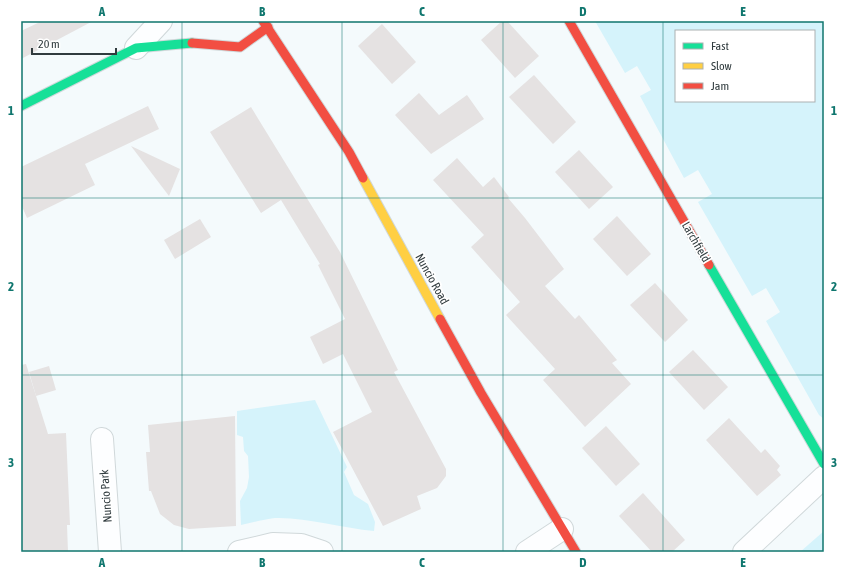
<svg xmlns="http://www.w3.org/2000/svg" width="845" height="573" font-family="'Asap Condensed',sans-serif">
<rect width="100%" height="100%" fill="#f4fafc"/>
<!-- green -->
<g fill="#d5f3fb" fill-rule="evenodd">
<path d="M595 21H824V419L819 415 766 321 780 312 766 288 752 296 698 202 712 194 698 170 684 178 640 96 651 90 637 66 625 73ZM676 31H814V101H676Z"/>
<path d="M315 400 347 467 344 472 354 495 368 504 375 522 374 531C342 528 306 517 275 518 264 519 252 523 241 525L240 501 247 488 249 477 248 456 244 451 243 437 237 435V411Z"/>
<polygon points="824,531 824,552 800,552"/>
</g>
<!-- building -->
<g fill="#e5e2e2">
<polygon points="42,21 93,21 21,59 21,31"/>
<polygon points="502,21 507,21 539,56 515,78 481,40"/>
<polygon points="382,24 416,62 392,84 358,46"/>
<polygon points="534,75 576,122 553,144 509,97"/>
<polygon points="419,93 439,115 467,95 484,119 431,154 395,115"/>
<polygon points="148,106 159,129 85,164 95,185 27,218 21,204 21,167"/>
<polygon points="251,107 340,252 398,370 394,372 446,469 446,476 437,488 417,496 421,509 383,526 333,432 372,412 343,354 323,364 310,337 345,319 318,265 320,264 281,200 261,213 210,132"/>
<polygon points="131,146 180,169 169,196"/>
<polygon points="579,150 613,187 589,209 555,172"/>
<polygon points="457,158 483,187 494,177 509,197 508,198 525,218 564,269 545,286 575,319 579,315 617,360 612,363 631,384 585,427 543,380 555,369 506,315 520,302 471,247 484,235 433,180"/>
<polygon points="617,216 651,254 627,276 593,239"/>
<polygon points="200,219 211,237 175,259 164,240"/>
<polygon points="655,283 688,320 665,342 630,305"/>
<polygon points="693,350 728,387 704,410 669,372"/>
<polygon points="26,364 48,434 66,433 70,525 67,525 68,552 21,552 21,365"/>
<polygon points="49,366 56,390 36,396 29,372"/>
<polygon points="235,416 236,526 189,529 174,525 160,514 151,491 149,491 146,452 150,452 148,425"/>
<polygon points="729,418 761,453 765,449 780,466 777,470 781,475 757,496 706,440"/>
<polygon points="606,426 640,464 616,486 582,448"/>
<polygon points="643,493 685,540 672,552 652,552 619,516"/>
</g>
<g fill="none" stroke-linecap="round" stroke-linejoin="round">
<!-- street casing -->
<g stroke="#d0d8da" stroke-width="24">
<g id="street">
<polyline points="136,48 161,21"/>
<polyline points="102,439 110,552"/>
<polyline points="239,552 273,544 301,545 322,552"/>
<polyline points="527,552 562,529"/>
<polyline points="744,552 824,477"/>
</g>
</g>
<!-- fast casing -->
<g stroke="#d0d8da" stroke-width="11">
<g id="fast">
<polyline points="21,106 136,48 192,43"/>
<polyline points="709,265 824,464"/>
</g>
</g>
<!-- slow casing -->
<g stroke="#d0d8da" stroke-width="11">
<polyline id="slow" points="363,178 440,319"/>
</g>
<!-- jam casing -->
<g stroke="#d0d8da" stroke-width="11">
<g id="jam">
<polyline points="263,21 349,152 363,178"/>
<polyline points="569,21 709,265"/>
<polyline points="192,43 240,47 268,27"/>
<polyline points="440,319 481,393 576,552"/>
</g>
</g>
<!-- street -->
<use href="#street" stroke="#fdfeff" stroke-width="22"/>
<!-- fast -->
<use href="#fast" stroke="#16e098" stroke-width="9"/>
<!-- slow -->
<use href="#slow" stroke="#ffcf43" stroke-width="9"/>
<!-- jam -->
<use href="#jam" stroke="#f24e42" stroke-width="9"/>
</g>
<!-- grid -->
<path fill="none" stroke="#0f766e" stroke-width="1" stroke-opacity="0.55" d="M182 21V552M342 21V552M503 21V552M663 21V552M21 198H824M21 375H824"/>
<g text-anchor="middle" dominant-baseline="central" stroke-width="3.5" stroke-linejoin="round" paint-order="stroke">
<!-- street labels -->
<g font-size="12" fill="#303b3e" stroke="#fff">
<text transform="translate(696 242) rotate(60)">Larchfield</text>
<text transform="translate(432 279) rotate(61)">Nuncio Road</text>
<text transform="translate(106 496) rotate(-94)">Nuncio Park</text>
</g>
</g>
<!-- border -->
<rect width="845" height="573" fill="none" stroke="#ffffff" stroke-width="44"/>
<!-- legend -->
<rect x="675" y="30" width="140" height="72" fill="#ffffff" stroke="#acb1b2"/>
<rect x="683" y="43" width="20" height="6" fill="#16e098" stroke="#acb1b2"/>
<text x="711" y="50" font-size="12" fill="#303b3e">Fast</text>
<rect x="683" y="63" width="20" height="6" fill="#ffcf43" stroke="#acb1b2"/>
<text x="711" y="70" font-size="12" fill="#303b3e">Slow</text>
<rect x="683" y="83" width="20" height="6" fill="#f24e42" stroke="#acb1b2"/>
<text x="711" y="90" font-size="12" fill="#303b3e">Jam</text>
<!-- scale -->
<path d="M32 48v6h84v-6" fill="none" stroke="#303b3e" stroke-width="2"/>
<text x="38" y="48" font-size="12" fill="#303b3e" stroke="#ffffff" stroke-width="3" paint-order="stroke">20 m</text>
<rect x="22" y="22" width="801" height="529" fill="none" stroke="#0f766e" stroke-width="1.5"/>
<g font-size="13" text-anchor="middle" font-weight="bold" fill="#0f766e">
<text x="102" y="16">A</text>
<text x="262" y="16">B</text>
<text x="422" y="16">C</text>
<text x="583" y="16">D</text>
<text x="743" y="16">E</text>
<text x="11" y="115">1</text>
<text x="834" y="115">1</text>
<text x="11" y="291">2</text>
<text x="834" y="291">2</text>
<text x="11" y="467">3</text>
<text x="834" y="467">3</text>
<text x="102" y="567">A</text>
<text x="262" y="567">B</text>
<text x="422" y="567">C</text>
<text x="583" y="567">D</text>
<text x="743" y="567">E</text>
</g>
</svg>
